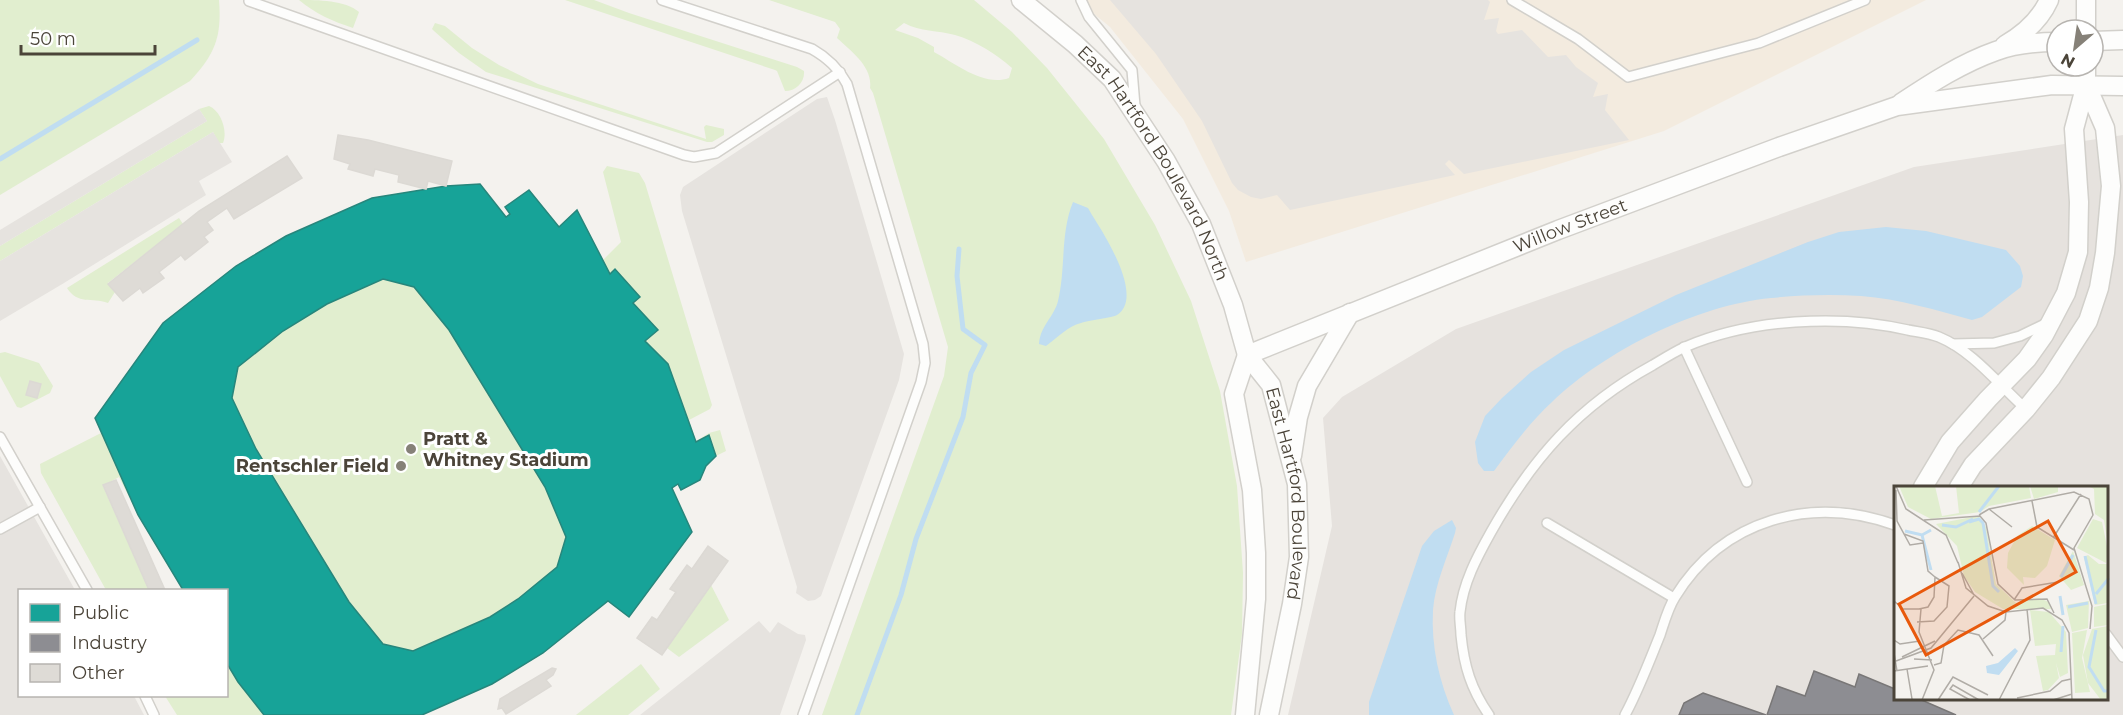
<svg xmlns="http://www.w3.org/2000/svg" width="2123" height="715" font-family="Montserrat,sans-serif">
<rect width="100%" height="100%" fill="#f4f2ee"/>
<!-- commercial -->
<polygon fill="#f3ebdf" points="1077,0 1926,0 1664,131 1246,262 1229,211 1183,119 1110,27"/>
<!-- industrial -->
<path fill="#e6e2de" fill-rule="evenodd" d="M2123 135V715H1288L1332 526 1323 418 1342 397 1456 329 1914 167ZM1895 487H2106V698H1895Z"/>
<!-- green -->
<g fill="#e1eecf" fill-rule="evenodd">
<path d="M0 0H219C222 37 215 54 190 81L0 195Z"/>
<path d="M299 0C318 0 345 0 359 12L353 28C332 21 316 14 299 0Z"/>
<path d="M565 0H594L629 13 797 67 804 71C805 82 796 91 785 91L777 71 775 70Z"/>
<path d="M769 0H974L1012 32 1047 68 1104 139 1155 225 1191 301 1220 391 1237 486 1243 573 1242 634 1231 715H822L944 376 948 347 873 93 870 88C873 67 851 51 837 38L840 29 835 22ZM904 23C921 32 937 30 955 35 976 41 996 54 1012 68L1009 78C984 87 956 64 934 52V47L918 38 895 30Z"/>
<polygon points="435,23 445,26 472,48 499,65 538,84 706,139 704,127 706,125 724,129 724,135 712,142 707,142 486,72 459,53 434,31 432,29"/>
<path d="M209 106C221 111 228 131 223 143H219L213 132 0 261V246L207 121 199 109Z"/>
<polygon points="607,166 639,173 645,183 712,405 710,409 689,420 696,441 709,433 720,430 726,451 716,456 706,466 700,480 681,490 678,484 672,488 692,532 629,617 608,601 543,653 492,684 422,715 177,715 165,696 226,696 226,590 183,590 138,515 119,477 103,486 149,590 106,590 41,473 40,464 101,433 95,418 163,323 236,266 286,236 372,198 446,186 480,184 506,217 510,214 505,207 529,190 559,226 577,210 603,260 621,242 603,172"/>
<path d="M179 218 183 224 108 283 115 292 108 303C91 297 78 305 67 288Z"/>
<polygon points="5,352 39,363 53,386 50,393 21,408 17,407 0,376 0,353"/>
<polygon points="711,585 729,620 679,657 667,648"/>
<polygon points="641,664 660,689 628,715 576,715"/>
</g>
<!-- parking -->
<g fill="#e6e3df">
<polygon points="1110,0 1488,0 1490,2 1484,20 1499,18 1496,31 1498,34 1522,30 1548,57 1566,55 1576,67 1598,83 1593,97 1608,94 1605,110 1629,140 1464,174 1449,160 1445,164 1455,175 1290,210 1277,195 1261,199 1251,197 1238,190 1232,183 1202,121 1156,54"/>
<polygon points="827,97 835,120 904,354 899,380 821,596 815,600 808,601 796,593 797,587 682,211 680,195 683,187 817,99"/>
<polygon points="199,109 207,121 0,246 0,230"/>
<polygon points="213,132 232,162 199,181 206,195 64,283 0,321 0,261"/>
<polygon points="0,456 75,590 20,590 20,696 134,696 144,715 0,715"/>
<polygon points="759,621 770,633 778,622 798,634 805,635 806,640 780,715 640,715"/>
</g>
<!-- water -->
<g fill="#c0ddf1">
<path d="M1073 202 1088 208 1092 215C1104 234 1145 297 1117 315 1113 318 1088 320 1081 323 1068 326 1057 338 1046 346L1039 344C1040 326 1054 317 1058 301 1066 268 1060 234 1073 202Z"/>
<path d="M1886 227 1926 231 2006 250 2020 266 2023 276 2021 287 1982 317 1972 320C1936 310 1899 299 1861 296 1831 294 1800 295 1771 298 1697 305 1605 351 1552 402 1530 422 1512 447 1494 471H1484L1478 463 1475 442 1485 416 1502 398 1531 372 1564 350 1676 295 1808 242 1839 232Z"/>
<path d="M1452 520 1456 528 1455 533C1447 558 1435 584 1433 610 1431 646 1439 682 1454 715H1369V702L1422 546 1434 531Z"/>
</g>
<!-- public -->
<path fill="#17a398" stroke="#27867c" stroke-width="1.5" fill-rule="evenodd" d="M480 184 506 217 510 214 505 207 529 190 559 227 577 210 610 274 615 269 640 297 633 303 658 330 645 341 668 364 696 442 709 435 716 456 706 466 700 480 681 490 678 484 672 488 692 532 629 617 608 601 543 653 492 684 422 715H264L238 682 226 662V590H183L138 515 95 418 163 323 236 266 286 236 372 198 446 186ZM383 279 414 287 449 330 545 487 566 537 557 567 518 599 490 617 413 651 383 644 349 602 256 449 232 398 238 367 283 331 327 304Z"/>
<!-- industry -->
<g fill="#8d8d92" stroke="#797777" stroke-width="1.5">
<polygon points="1814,671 1855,687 1859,674 1895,689 1895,698 1917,698 1956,715 1767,715 1777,686 1805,696"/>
<polygon points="1703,693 1766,715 1679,715 1684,703"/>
</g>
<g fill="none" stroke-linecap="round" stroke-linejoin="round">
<!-- stream -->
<g stroke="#c0ddf1" stroke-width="5">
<polyline points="0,159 197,40"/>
<polyline points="857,715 901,595 916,539 963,417 971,373 985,345 963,329 957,276 959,249"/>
</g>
</g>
<!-- building -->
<g fill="#dedbd6" stroke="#dcd9d4" stroke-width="1.5">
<polygon points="338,135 368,140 452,161 446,186 428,181 426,189 398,182 399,175 375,169 373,176 348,169 350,164 334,159"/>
<polygon points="287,156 302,178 234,219 227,208 207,222 213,230 204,237 208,242 185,260 181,255 159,272 164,278 143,293 140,288 123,301 108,284 199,211"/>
<polygon points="30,381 41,384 37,398 26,395"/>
<polygon points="116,480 165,590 149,590 103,485"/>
<polygon points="708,546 728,561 662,655 637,638 652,617 657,620 676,592 670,589 687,565 692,569"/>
<polygon points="552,668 556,669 553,675 546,680 551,686 506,714 502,708 498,709 500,699"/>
</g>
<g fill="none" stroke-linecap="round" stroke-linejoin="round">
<!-- lane casing -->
<g stroke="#d2d0cb" stroke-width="12">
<g id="lane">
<path d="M662 0 812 49C828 58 838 68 847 84L923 344 925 363 921 382 803 715"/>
<polyline points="1081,0 1089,17 1132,70 1135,106"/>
<polyline points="1512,0 1578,39 1628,77 1759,43 1865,0"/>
<polyline points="249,1 684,155 694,157 716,153 840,72"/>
<polyline points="1953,344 1994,343 2020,336 2047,323"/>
<polyline points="1684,347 1747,482"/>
<polyline points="0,437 87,590"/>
<polyline points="1547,523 1674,598"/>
<polyline points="0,529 40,507"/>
<polyline points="2106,634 2123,657"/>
<polyline points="145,696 154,715"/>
<path d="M1489 715C1471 689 1464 666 1461 635 1461 627 1459 619 1460 612 1463 583 1477 557 1491 532 1532 459 1578 406 1653 365 1663 359 1674 352 1685 347 1750 319 1839 314 1908 330 1918 332 1929 333 1939 337 1973 351 1999 385 2026 409"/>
<path d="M1625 715C1639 689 1649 662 1660 635 1664 623 1668 608 1675 597 1723 519 1811 495 1895 525"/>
</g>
</g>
<!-- street casing -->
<g stroke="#d2d0cb" stroke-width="21">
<g id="street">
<path id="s1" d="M1021 0 1075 44 1112 79 1166 161 1201 224 1233 305 1247 355 1271 385 1297 484 1299 557 1292 604 1269 715"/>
<polyline points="2086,30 2086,0"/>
<polyline points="2093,41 2123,40"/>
<path d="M2005 45C2024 34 2040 20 2049 0"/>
<path d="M1901 103C1931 83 1962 63 1996 51 2015 44 2037 42 2057 42"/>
<path id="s2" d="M1247 355 1558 230 1779 147 1897 106 2052 85 2123 86"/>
<polyline points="1292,456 1298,417 1307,386 1350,313"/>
<polyline points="1923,487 1950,442 1988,399 2027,359 2044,335 2066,293 2078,252 2079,202 2074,129 2086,84 2086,66"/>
<polyline points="1959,487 1973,465 2026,409 2051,378 2088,321 2099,288 2105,253 2111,186 2105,128 2086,84"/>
<polyline points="1245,715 1256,599 1256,553 1252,490 1234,394 1247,355"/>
</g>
</g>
<!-- lane -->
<use href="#lane" stroke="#fdfdfc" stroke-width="9"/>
<!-- street -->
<use href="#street" stroke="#fdfdfc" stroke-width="18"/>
</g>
<!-- markers -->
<g fill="#868178" stroke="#fff" stroke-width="2">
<circle cx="411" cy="449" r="6"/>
<circle cx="401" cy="466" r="6"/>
</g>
<g text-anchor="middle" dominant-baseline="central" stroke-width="6" stroke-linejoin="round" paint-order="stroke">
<!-- street labels -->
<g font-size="18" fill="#4b4439" stroke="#fff">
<text stroke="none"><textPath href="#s1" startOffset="214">East Hartford Boulevard North</textPath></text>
<text stroke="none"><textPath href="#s2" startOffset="348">Willow Street</textPath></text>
<text stroke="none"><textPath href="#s1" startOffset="579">East Hartford Boulevard</textPath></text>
</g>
<!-- poi labels -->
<g font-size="18" font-weight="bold" fill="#4b4439" stroke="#fff" text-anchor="start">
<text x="423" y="439">Pratt &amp;<tspan x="423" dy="21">Whitney Stadium</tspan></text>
<text x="389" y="466" text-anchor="end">Rentschler Field</text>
</g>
</g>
<!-- overview -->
<g transform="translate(1894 486)">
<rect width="214" height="214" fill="#f4f2ee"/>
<path d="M5 0H41L48 30 65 27 62 0H135L137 12 95 20 86 26 37 33 14 21ZM136 0H164V6L140 13ZM194 0H214V59L210 34 201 28 200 3ZM78 31H85L92 41 102 98 122 117 145 112 155 116 157 123H109L81 106 70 90 63 60 42 38ZM199 33 208 36 214 65 212 77 183 62ZM138 40 161 54 153 80 141 92 129 91 130 99 113 82 114 67 123 50ZM179 65 190 99 177 104 165 90ZM194 69 205 78H214V117L201 119 190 71ZM195 115 194 142 178 146 172 119ZM214 118V139L200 141V121ZM136 124 155 126 172 146 174 187 166 191 162 177 165 192 154 204 149 205 142 170 161 169 162 158 141 160ZM214 140V214H207L194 197 189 169 198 143ZM193 144 188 172 196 206 181 207 178 147Z" fill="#e1eecf"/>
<path d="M121 162 124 165 105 189 93 187 92 180 104 177Z" fill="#c0ddf1"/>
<path fill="none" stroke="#c0ddf1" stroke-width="3" d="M85 26 105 0M75 36 85 33 89 37 99 100 105 106M48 39 62 41 79 33M11 45 28 49 37 44M28 49 37 84M191 70 202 118M167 91 179 69M202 108 215 92M166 110 169 129M174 121 194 117M202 144 195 181 210 205H215M167 166 169 140"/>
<path fill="none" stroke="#b0aca6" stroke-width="1.5" d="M2 0 12 23 52 49 64 77M2 4 3 35 16 59 29 57M138 15 143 41 180 64M95 23 118 41M85 29 95 23 180 6 195 13 199 29 180 62 198 120 196 143M30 34 86 30 92 37 104 98 121 114 153 113 160 127M159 52 187 8M64 76 72 102 94 120 112 126 149 122 168 134 175 147 178 214M68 87 80 109M120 114 128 102 164 96M0 115 9 123H25L34 121 40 111 41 91 34 85 29 55 10 48M27 123 25 146 40 184 28 214M23 136 40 135 53 121 55 100 41 91M89 153 111 134 112 126M0 154 6 158 26 155M0 167 3 185M8 171 41 155M20 173 38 174M2 175 37 162 80 110M40 179 47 177 50 159 64 144 85 149 99 170M13 183 18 213M0 185 34 180M123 212 156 205 168 195 177 193M44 214 59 191 94 209M76 214 56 203 59 199 85 214M105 214 136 154 133 123M159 214 178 208"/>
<path fill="#e8590c" fill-opacity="0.15" stroke="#e8590c" stroke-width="3" d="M154 35 182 86 32 169 5 118Z"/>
<rect width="214" height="214" fill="none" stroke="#4b4439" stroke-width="3"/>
</g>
<!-- legend -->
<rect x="18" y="589" width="210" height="108" fill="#ffffff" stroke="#b7b4b0" stroke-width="1.5"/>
<rect x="30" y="604" width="30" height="18" fill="#17a398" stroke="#b7b4b0" stroke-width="1.5"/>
<text x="72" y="619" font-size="18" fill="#4b4439">Public</text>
<rect x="30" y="634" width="30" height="18" fill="#8d8d92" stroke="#b7b4b0" stroke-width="1.5"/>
<text x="72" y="649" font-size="18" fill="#4b4439">Industry</text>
<rect x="30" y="664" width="30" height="18" fill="#dedbd6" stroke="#b7b4b0" stroke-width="1.5"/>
<text x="72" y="679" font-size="18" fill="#4b4439">Other</text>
<!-- north arrow -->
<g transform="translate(2075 48) rotate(209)"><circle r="28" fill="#ffffff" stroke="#b7b4b0" stroke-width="1.5"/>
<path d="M0-4.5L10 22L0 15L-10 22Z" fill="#868178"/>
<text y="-9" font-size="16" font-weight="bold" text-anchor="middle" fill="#4b4439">N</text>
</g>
<!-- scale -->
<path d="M21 45v9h134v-9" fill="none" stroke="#4b4439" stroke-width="3"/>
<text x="30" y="45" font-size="18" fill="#4b4439" stroke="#ffffff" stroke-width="4.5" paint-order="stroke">50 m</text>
</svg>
